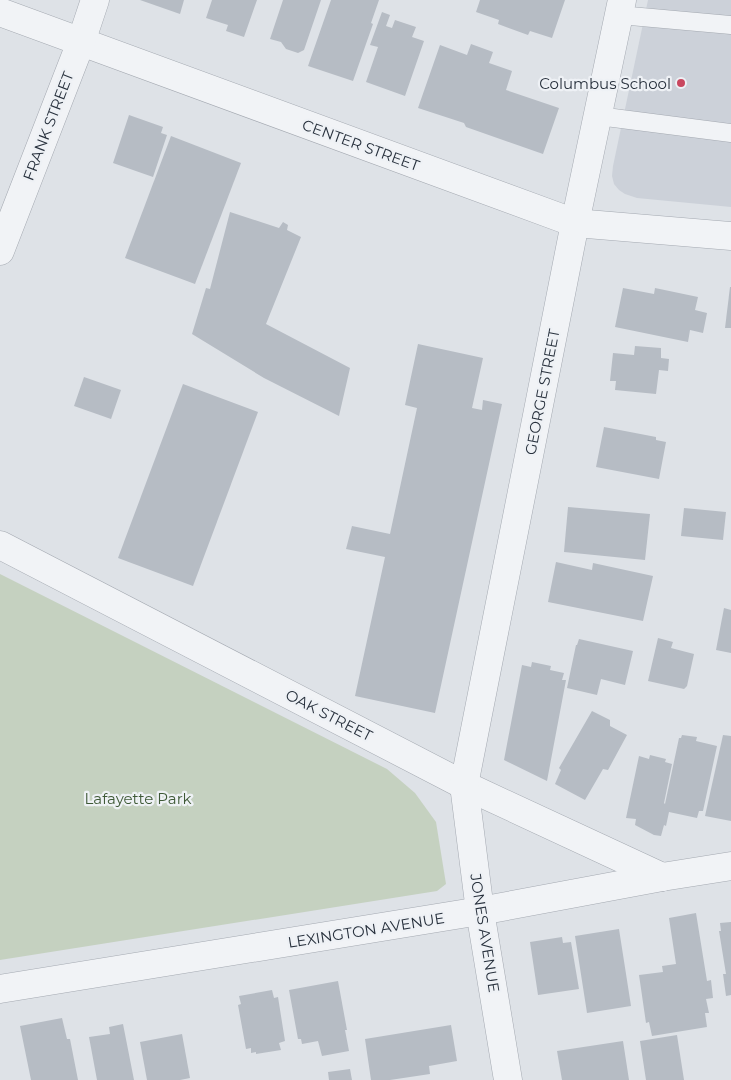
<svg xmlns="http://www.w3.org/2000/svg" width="731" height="1080" font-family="Montserrat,sans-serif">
<rect width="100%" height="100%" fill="#dee2e7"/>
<!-- built -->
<polygon fill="#ccd1d9" points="648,0 731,0 731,207 637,198 625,194 619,190 614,184 612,176 613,166"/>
<!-- green -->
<polygon fill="#c5d1c0" points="0,574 387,769 415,793 436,822 446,884 437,891 0,960"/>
<!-- building -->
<g fill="#b6bcc4">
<polygon points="140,0 184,0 180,14"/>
<polygon points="212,0 257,0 244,37 226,31 228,25 206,18"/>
<polygon points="283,0 321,0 304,50 298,53 286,49 281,42 270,39"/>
<polygon points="331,0 379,0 371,23 373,24 353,81 308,66"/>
<polygon points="480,0 565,0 552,38 530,31 528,35 498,24 499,20 476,12"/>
<polygon points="382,12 390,15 386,26 392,28 395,20 416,27 412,37 424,41 405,96 366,82 378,47 370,45"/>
<polygon points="471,44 493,52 489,63 512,71 506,90 559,108 543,154 466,127 464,123 418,108 440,45 467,55"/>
<polygon points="129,115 163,127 161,133 167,135 153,177 113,163"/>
<polygon points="171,136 241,163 195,284 125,258"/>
<polygon points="230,212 279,228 283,222 288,225 287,230 301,237 266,324 350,368 339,416 264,378 192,334 206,288 210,289"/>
<polygon points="730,287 731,287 731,328 725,328"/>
<polygon points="623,288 654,294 655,288 698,297 695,310 707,313 703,333 690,330 688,342 615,327"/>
<polygon points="418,344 483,358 472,408 482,410 483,400 502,404 435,713 355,696 385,557 346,549 352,526 390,534 417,408 405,405"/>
<polygon points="635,346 661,348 661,358 669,359 668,371 659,370 656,394 615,390 616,381 610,381 613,353 634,355"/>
<polygon points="84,377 121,390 111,419 74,406"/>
<polygon points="183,384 258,412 193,586 118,558"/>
<polygon points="604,427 656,437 656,440 666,442 659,479 596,467"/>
<polygon points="568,507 650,514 645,560 564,552"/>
<polygon points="684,508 726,512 723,540 681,536"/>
<polygon points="556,562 592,570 593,563 653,576 643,621 548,602"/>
<polygon points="724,608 731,610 731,653 716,650"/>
<polygon points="658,638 673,642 671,648 694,654 687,686 684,689 648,681"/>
<polygon points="579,639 633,651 625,685 601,679 597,695 567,688 576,645 577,645"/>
<polygon points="532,662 551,666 550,670 564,673 562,680 566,680 547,781 504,760 522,665 531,667"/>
<polygon points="592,711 610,720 610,726 627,735 608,770 603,769 585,800 555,784 561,770 559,768"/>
<polygon points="682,735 697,737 696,741 717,746 703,811 699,811 697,818 669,812 666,826 664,825 661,836 654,835 635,825 636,819 626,818 639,756 649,759 650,755 666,759 665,762 672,764 664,803 665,804 679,738 681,738"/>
<polygon points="723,735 731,736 731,821 705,816"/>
<polygon points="696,913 707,981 711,980 713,998 706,999 709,1013 705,1013 707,1027 652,1036 649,1022 646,1023 639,975 663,972 662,966 676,964 669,918"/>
<polygon points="731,922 731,995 726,996 723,974 726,974 719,931 721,931 720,923"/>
<polygon points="619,929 631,1006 587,1013 575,936"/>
<polygon points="562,937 563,943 571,942 579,989 538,995 530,942"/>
<polygon points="338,981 347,1030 345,1030 349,1051 322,1056 318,1041 302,1044 301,1039 298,1039 289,990"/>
<polygon points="272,990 274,998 278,997 285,1041 279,1043 281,1050 256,1054 256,1052 251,1053 251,1048 246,1049 238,1005 241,1004 239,996"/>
<polygon points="62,1018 67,1039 70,1039 78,1080 31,1080 20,1026"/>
<polygon points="123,1024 134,1080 97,1080 89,1037 110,1034 109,1027"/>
<polygon points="451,1025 457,1061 429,1066 430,1074 390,1080 371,1080 365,1039"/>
<polygon points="182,1034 190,1078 180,1080 147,1080 140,1042"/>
<polygon points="677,1035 684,1080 646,1080 640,1041"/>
<polygon points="623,1041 629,1080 562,1080 557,1051"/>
<polygon points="350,1069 352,1080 329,1080 328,1072"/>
</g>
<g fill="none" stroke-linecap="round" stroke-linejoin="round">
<!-- service casing -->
<g stroke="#a4a9b1" stroke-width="19">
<g id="service">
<polyline points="619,15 731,25"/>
<polyline points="598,116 731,133"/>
</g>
</g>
<!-- minor casing -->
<g stroke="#a4a9b1" stroke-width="29">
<g id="minor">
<polyline points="0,12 575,223 731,236"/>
<polyline points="0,251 81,42 95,0"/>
<polyline points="0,545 464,785 662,877"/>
<polyline points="0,989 480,911 662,877 731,866"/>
<polyline points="508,1080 480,911 464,785 575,223 622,0"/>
</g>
</g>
<!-- service -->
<use href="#service" stroke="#f1f3f6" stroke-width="18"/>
<!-- minor -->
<use href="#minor" stroke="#f1f3f6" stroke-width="28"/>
</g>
<!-- markers -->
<circle fill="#c9475f" stroke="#eef1f5" stroke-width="2" cx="681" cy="83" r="5"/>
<g text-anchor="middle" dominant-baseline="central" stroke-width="4.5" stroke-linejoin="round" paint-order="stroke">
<!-- poi labels -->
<g font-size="15" fill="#28313d" stroke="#eef1f5" text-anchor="end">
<text x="671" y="83">Columbus School</text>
</g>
<!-- street labels -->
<g font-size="15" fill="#28313d" stroke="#eef1f5">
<text transform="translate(48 126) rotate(-69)">FRANK STREET</text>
<text transform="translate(361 145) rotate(20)">CENTER STREET</text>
<text transform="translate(542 392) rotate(-79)">GEORGE STREET</text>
<text transform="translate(329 715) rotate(27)">OAK STREET</text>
<text transform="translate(366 930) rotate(-9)">LEXINGTON AVENUE</text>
<text transform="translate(485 933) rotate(81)">JONES AVENUE</text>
</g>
<!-- park labels -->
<g font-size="15" fill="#3e5936" stroke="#eef1f5">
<text x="138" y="798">Lafayette Park</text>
</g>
</g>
</svg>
